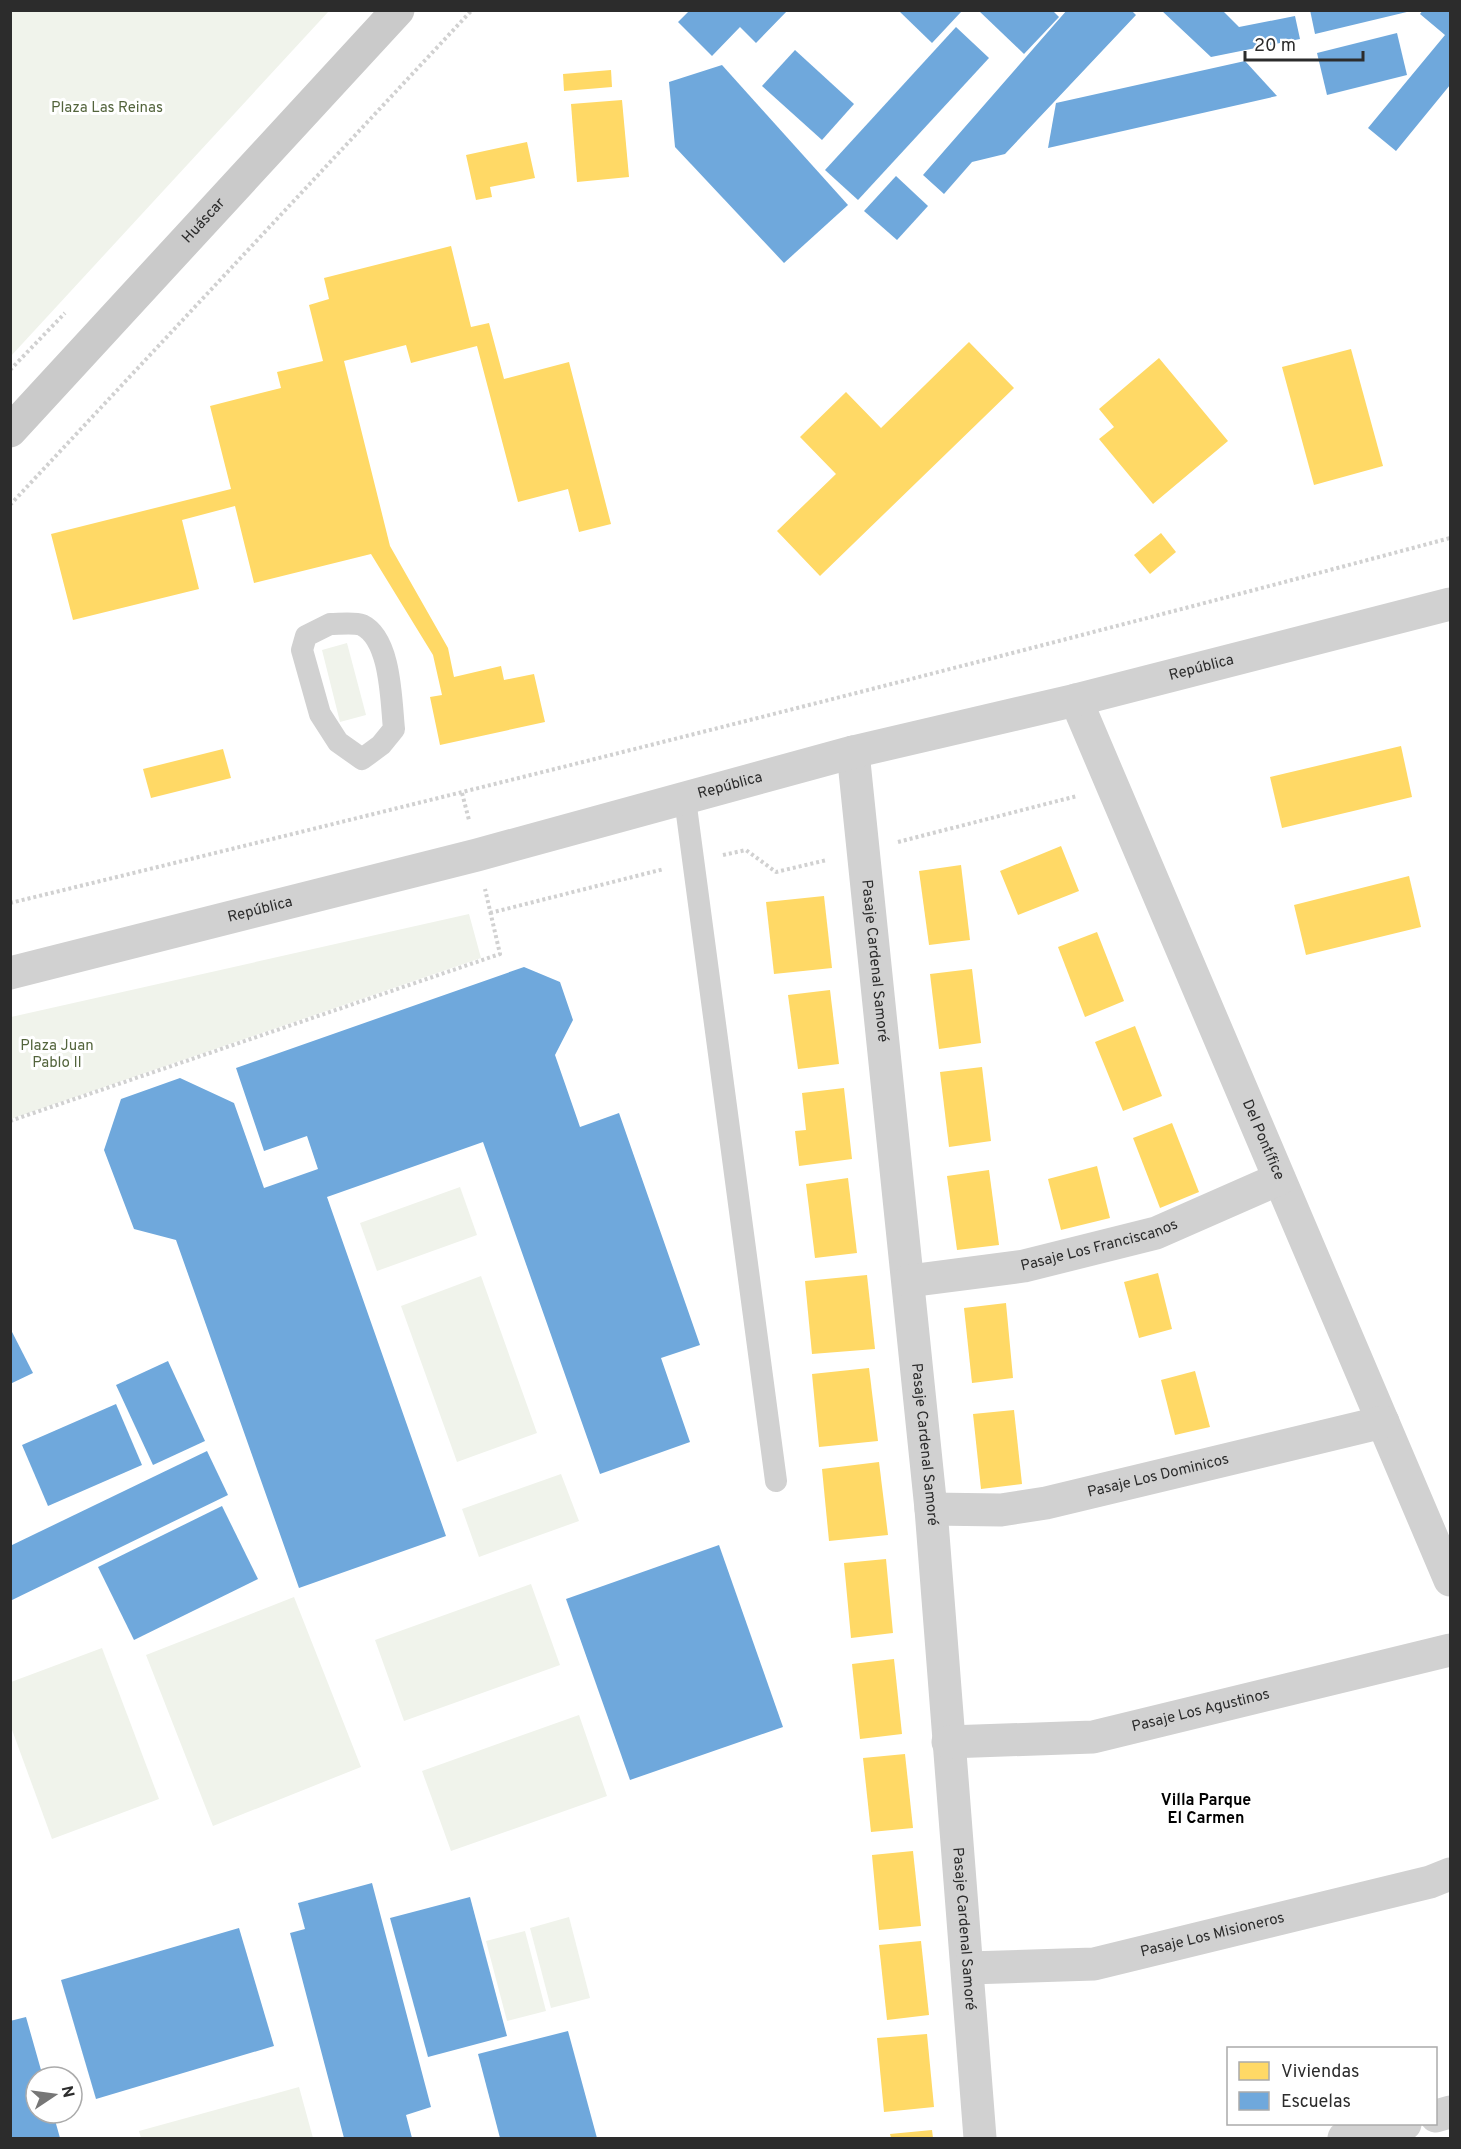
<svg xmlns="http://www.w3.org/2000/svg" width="1461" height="2149" font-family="Overpass,sans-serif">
<rect width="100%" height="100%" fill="#fff"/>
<!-- green -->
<g fill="#f0f3eb">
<polygon points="11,10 329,11 11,356 10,11"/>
<polygon points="347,643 366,715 340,722 322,650"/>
<polygon points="469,914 481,958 11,1119 11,1017"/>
<polygon points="460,1187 477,1235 377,1271 360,1223"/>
<polygon points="481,1276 537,1433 457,1462 401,1306"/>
<polygon points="561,1474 579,1521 479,1557 462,1509"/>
<polygon points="531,1584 560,1665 404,1721 375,1640"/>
<polygon points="294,1597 361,1767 213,1826 146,1655"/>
<polygon points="102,1648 159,1799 52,1839 11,1727 11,1682"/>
<polygon points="579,1715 607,1796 451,1851 422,1771"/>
<polygon points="569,1917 590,1998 551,2008 530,1928"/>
<polygon points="525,1931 546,2011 507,2021 486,1941"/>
<polygon points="299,2087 313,2138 141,2138 139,2131"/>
</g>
<!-- homes -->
<g fill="#ffd966">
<polygon points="611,70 612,87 564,91 563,74"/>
<polygon points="622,100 629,177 577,182 571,104"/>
<polygon points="527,142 535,178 490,187 492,197 476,200 466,155"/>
<polygon points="451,246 471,327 489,323 504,379 569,362 611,524 579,532 568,489 518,502 477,346 411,363 406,345 344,361 390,546 448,648 454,677 501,666 504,680 534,674 545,722 440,745 430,697 442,695 433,655 371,554 254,583 235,506 182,520 199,589 73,620 51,534 231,489 210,406 281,388 277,372 323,361 309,305 329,299 324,278"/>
<polygon points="969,342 1014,388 820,576 777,531 836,474 800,437 846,392 881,428"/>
<polygon points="1351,349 1383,466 1314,485 1282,367"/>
<polygon points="1159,358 1228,441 1153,504 1099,439 1114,427 1099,409"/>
<polygon points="1161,533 1176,552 1150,574 1134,555"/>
<polygon points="1401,746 1412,797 1282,828 1270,777"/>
<polygon points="223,749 231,778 151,798 143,769"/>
<polygon points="1061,846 1079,891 1018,915 1000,871"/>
<polygon points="961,865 970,940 929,945 919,871"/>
<polygon points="1409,876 1421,927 1306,955 1294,905"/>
<polygon points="824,896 832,968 774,974 766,902"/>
<polygon points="1097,932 1124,1001 1085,1017 1058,947"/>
<polygon points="972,969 981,1043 939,1049 930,974"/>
<polygon points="830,990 839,1064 798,1069 788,995"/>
<polygon points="1135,1026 1162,1096 1123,1111 1095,1042"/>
<polygon points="982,1067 991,1141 949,1147 940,1072"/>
<polygon points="844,1088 852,1159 799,1166 795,1131 806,1130 802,1093"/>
<polygon points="1172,1123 1199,1192 1160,1208 1133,1138"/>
<polygon points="1097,1166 1110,1218 1061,1230 1048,1179"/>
<polygon points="989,1170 999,1245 957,1250 947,1176"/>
<polygon points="848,1178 857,1253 815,1258 806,1184"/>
<polygon points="1158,1273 1172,1329 1139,1338 1124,1282"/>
<polygon points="867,1275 875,1349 812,1354 805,1281"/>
<polygon points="1006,1303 1013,1378 972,1383 964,1308"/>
<polygon points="869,1368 878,1441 819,1447 812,1374"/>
<polygon points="1195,1371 1210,1427 1175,1435 1161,1380"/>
<polygon points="1014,1410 1022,1484 981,1489 973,1414"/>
<polygon points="879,1462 888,1535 829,1541 822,1469"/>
<polygon points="886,1559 893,1633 851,1638 844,1563"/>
<polygon points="894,1659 902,1734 860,1739 852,1664"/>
<polygon points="905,1754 913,1828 871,1832 863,1758"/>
<polygon points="913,1851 921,1926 879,1930 872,1855"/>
<polygon points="921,1941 929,2015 887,2020 879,1945"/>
<polygon points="927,2034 934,2107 884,2112 877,2038"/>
<polygon points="932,2130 933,2138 891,2138 890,2134"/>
</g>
<!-- schools -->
<g fill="#6fa8dc">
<polygon points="690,10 788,10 756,43 740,27 712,56 678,22"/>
<polygon points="898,10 960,10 961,12 932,43"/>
<polygon points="978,10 1052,10 1059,17 1024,54"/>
<polygon points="1067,10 1131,10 1136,15 1005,154 972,162 944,194 923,175"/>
<polygon points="1161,10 1222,10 1239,27 1295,16 1300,39 1211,57"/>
<polygon points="1310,10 1411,10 1411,11 1315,34"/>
<polygon points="1423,10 1450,10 1450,85 1396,151 1368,128 1445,35 1420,14"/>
<polygon points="956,27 989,58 858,200 825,170"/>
<polygon points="1397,33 1407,75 1327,95 1317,53"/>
<polygon points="795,50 854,104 822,140 762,86"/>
<polygon points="1245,61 1277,96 1048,148 1056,103"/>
<polygon points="722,65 848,205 784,263 675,147 669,82"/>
<polygon points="896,176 928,206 897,240 864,211"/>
<polygon points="524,967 560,982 573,1020 555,1055 580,1127 619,1113 700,1345 661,1358 690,1442 600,1474 483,1142 327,1197 446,1536 299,1588 176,1240 134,1229 104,1150 121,1099 180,1078 234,1103 264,1188 318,1169 307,1136 264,1151 236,1068"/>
<polygon points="10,1328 33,1373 10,1384"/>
<polygon points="168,1361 205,1441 153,1465 116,1385"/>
<polygon points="116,1404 142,1465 48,1506 22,1445"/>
<polygon points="207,1451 228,1495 10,1601 10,1546"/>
<polygon points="222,1506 258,1579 134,1640 98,1567"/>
<polygon points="719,1545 783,1727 630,1780 566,1599"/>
<polygon points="372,1883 431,2107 406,2115 412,2138 344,2138 290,1933 305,1929 298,1903"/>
<polygon points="470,1897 507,2036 428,2057 390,1918"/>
<polygon points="239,1928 274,2046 96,2099 61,1980"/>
<polygon points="26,2017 43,2077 36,2077 36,2113 53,2113 60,2138 10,2138 10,2021"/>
<polygon points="568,2031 597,2138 500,2138 478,2054"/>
</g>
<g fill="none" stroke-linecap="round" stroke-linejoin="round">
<!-- path -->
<g stroke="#d1d1d1" stroke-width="4" stroke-dasharray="3 3" stroke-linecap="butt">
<polyline points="10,370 65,313"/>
<polyline points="10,505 472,10"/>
<polyline points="462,793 469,820"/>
<polyline points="898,842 1077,796"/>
<polyline points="723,855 746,850 776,872 827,860"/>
<path d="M10 903C492 786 972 666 1450 538"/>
<polyline points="490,913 664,869"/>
<polyline points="10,1121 500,954 485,889"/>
</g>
<!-- lane -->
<g stroke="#d1d1d1" stroke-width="22">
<path d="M330 624C339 624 354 622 362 625 391 639 391 700 394 729L381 745 362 759 338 742 320 714 302 650 306 636Z"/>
<polyline points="685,799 776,1481"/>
</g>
<!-- street -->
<g stroke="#d1d1d1" stroke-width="33">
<path id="s1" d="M1076 700 1450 1580"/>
<path id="s2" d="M853 752 931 1509 980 2138"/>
<path id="s3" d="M10 973 477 855 853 752 1076 700 1450 604"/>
<path id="s4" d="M909 1281 1024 1266 1156 1233 1279 1179"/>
<path id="s5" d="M931 1509 1001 1510 1046 1503 1383 1422"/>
<path id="s6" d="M948 1742 1093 1737 1450 1650"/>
<path id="s7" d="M968 1968 1094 1964 1430 1882 1450 1874"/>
<polyline points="1436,2116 1450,2112"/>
<polyline points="1344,2138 1405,2124"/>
</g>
<!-- secondary -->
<path stroke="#cacaca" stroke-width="33" id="s8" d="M10 431 398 10"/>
</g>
<g text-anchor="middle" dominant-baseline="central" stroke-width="6" stroke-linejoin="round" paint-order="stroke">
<!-- park labels -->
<g font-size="15" fill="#53643c" stroke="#fff">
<text x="107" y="108">Plaza Las Reinas</text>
<text x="57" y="1046">Plaza Juan<tspan x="57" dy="17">Pablo II</tspan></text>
</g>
<!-- street labels -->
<g font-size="15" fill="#2c2c2c" stroke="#fff">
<text stroke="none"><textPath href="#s8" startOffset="286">Huáscar</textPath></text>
<text stroke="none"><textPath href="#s3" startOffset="1230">República</textPath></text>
<text stroke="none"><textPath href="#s3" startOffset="744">República</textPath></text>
<text stroke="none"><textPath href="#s3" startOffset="258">República</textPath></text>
<text stroke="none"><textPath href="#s2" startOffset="210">Pasaje Cardenal Samoré</textPath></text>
<text stroke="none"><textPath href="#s1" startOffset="478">Del Pontífice</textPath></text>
<text stroke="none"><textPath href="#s4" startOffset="194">Pasaje Los Franciscanos</textPath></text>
<text stroke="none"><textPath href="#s2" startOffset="696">Pasaje Cardenal Samoré</textPath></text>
<text stroke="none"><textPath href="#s5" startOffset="231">Pasaje Los Dominicos</textPath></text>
<text stroke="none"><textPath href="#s6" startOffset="256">Pasaje Los Agustinos</textPath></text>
<text stroke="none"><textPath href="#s2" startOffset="1182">Pasaje Cardenal Samoré</textPath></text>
<text stroke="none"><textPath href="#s7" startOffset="248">Pasaje Los Misioneros</textPath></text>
</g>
<!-- neighbourhood labels -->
<g font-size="16" font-weight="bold" fill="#000" stroke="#fff">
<text x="1206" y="1801">Villa Parque<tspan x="1206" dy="18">El Carmen</tspan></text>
</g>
</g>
<!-- border -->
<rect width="1461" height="2149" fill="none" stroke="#2c2c2c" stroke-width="24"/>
<!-- legend -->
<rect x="1227" y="2047" width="210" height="78" fill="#ffffff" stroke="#ababab" stroke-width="1.5"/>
<rect x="1239" y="2062" width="30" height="18" fill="#ffd966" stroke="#ababab" stroke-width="1.5"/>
<text x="1281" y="2077" font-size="18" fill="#2c2c2c">Viviendas</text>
<rect x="1239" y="2092" width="30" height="18" fill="#6fa8dc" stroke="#ababab" stroke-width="1.5"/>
<text x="1281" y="2107" font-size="18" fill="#2c2c2c">Escuelas</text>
<!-- north arrow -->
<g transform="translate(54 2095) rotate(77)"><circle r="28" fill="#ffffff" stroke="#ababab" stroke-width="1.5"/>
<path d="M0-4.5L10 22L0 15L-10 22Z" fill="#767676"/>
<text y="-9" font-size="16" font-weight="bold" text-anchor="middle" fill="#2c2c2c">N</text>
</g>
<!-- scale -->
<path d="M1245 51v9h118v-9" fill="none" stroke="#2c2c2c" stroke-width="3"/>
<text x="1254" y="51" font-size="18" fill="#2c2c2c" stroke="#ffffff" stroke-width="4.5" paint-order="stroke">20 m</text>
</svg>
